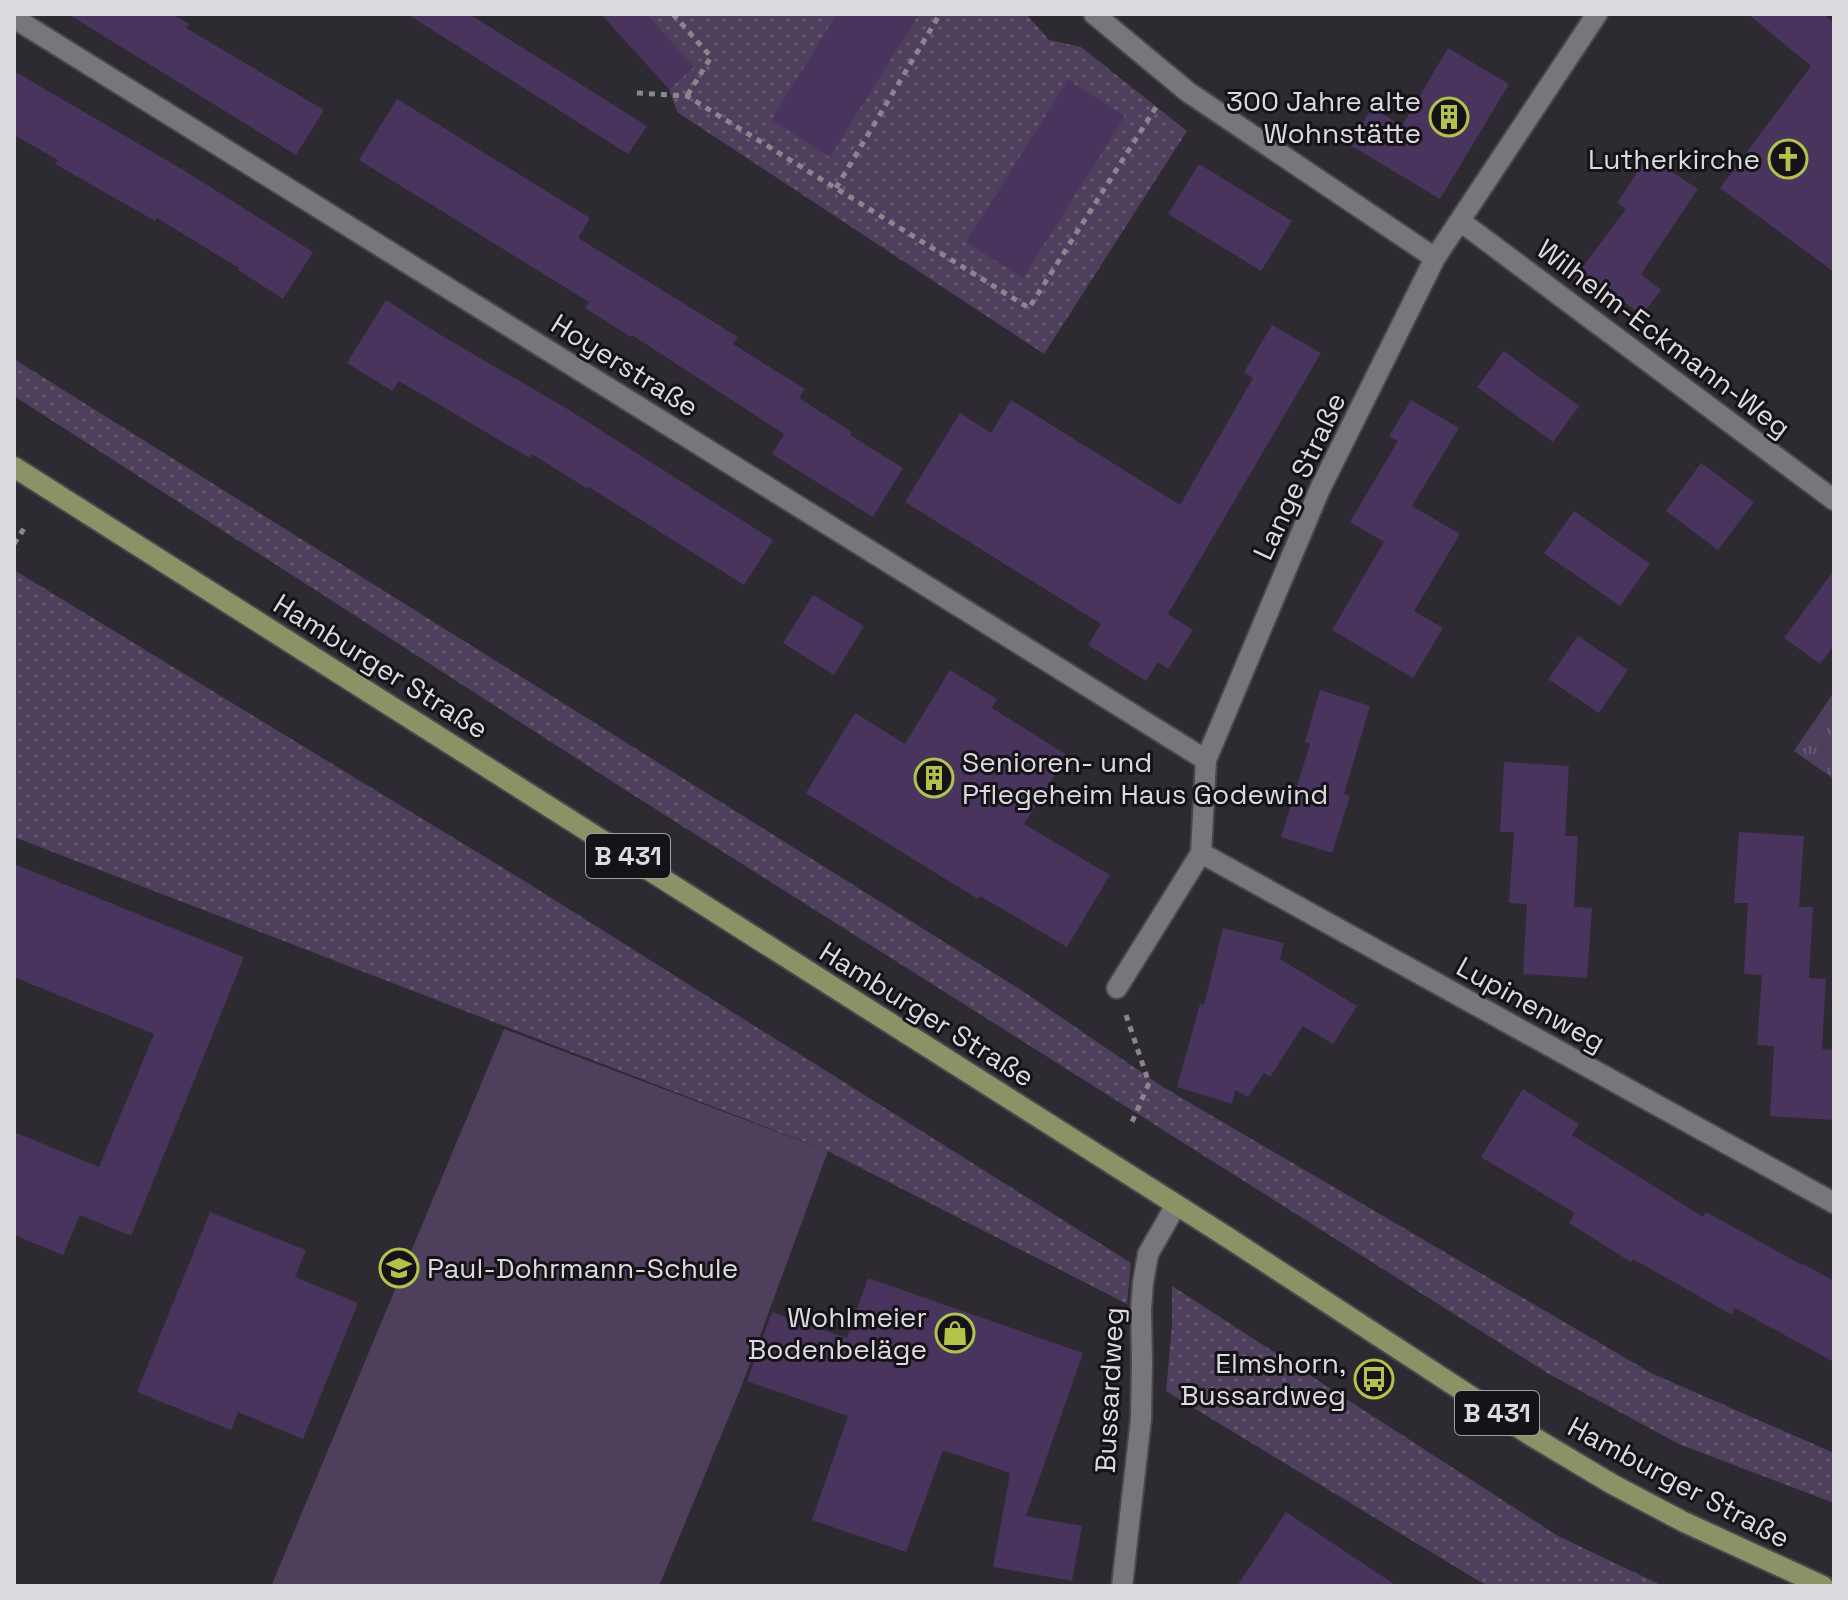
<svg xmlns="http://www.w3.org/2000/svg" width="1848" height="1600" font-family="'Space Grotesk',sans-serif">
<defs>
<pattern id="grass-dots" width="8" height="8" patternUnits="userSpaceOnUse" patternTransform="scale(2)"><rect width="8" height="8" fill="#4e405c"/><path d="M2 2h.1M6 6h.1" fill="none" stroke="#675b73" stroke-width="1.8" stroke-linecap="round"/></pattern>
<pattern id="park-tufts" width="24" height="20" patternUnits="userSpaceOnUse" patternTransform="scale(2)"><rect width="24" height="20" fill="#4e405c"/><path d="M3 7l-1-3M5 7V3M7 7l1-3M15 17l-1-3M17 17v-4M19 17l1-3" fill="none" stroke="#675b73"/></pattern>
</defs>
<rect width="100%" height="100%" fill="#2d2a31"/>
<!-- grass -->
<g fill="url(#grass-dots)">
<polygon points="646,14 1026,14 1049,40 1081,47 1187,131 1044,354 677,112 669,89 693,67"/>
<polygon points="14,359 1024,992 1163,1087 1651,1373 1834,1453 1834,1503 1681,1445 1549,1374 638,798 14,396"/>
<polygon points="14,570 526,882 1131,1263 1127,1304 828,1151 14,837"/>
<polygon points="1172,1286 1558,1536 1663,1586 1487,1586 1166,1391 1172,1325"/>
</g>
<!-- park -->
<polygon fill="url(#park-tufts)" points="1834,692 1834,779 1794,751"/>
<!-- garden -->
<polygon fill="#4e405c" points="504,1029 828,1151 742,1385 659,1586 289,1586 272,1584"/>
<!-- building -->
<g fill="#49345e">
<polygon points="68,14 172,14 189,24 186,28 324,110 296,155"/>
<polygon points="407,14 469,14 647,126 628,154"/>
<polygon points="601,14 646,14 694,67 669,89"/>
<polygon points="837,14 919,14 830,157 771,120"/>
<polygon points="1748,14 1823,14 1834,23 1834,272 1720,188 1811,66"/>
<polygon points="1448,48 1509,84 1440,199 1350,145 1372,107 1402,126"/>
<polygon points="14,71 185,171 313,252 283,299 238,270 239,268 157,218 155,221 55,164 58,160 14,135"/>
<polygon points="1068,80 1125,116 1023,278 966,242"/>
<polygon points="397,99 590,218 578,238 738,337 733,344 805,389 799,398 852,432 850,435 903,468 873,517 772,454 784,434 632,335 631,337 585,308 589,302 359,160"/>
<polygon points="1648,156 1698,189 1641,274 1661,290 1642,315 1618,298 1611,308 1574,279 1626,209 1617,203"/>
<polygon points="1199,164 1292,221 1261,271 1168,214"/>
<polygon points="386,300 439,334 569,410 773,540 744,585 589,487 588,489 532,454 530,458 399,381 392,391 347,363"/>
<polygon points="1272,325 1321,353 1168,614 1193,630 1168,669 1158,662 1146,681 1088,645 1101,624 905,502 960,413 991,433 1011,400 1180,505 1253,378 1244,372"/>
<polygon points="1504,351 1579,406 1553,442 1477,387"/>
<polygon points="1411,400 1459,428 1412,506 1460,534 1414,611 1443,628 1413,678 1332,630 1384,542 1350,522 1398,441 1389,436"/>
<polygon points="1701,463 1754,502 1718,550 1666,511"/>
<polygon points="1574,511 1650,564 1620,606 1544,553"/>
<polygon points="1834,570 1834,645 1820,664 1784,638"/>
<polygon points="813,595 864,626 834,675 783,643"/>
<polygon points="1578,636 1628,670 1599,713 1548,679"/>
<polygon points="950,670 997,699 992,708 1067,755 1024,824 1110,875 1067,947 980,896 978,899 806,793 855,713 905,744"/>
<polygon points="1320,690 1370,706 1344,794 1350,796 1332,853 1281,837 1310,744 1305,742"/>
<polygon points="1504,762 1569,766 1565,836 1578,836 1574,907 1592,908 1587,978 1523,974 1527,904 1509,903 1514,832 1500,832"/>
<polygon points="1739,832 1804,836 1799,907 1813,907 1809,978 1826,979 1822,1049 1834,1050 1834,1120 1770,1116 1774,1046 1757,1045 1762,975 1744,974 1748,903 1734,903"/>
<polygon points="14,864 244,957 131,1236 80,1215 63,1255 14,1235 14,1132 99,1167 154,1034 14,977"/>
<polygon points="1223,928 1284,943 1280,959 1357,1006 1333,1044 1303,1026 1270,1077 1264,1073 1248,1097 1235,1090 1232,1104 1177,1087 1200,1004 1204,1005"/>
<polygon points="1523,1089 1579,1124 1572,1135 1703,1217 1706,1212 1802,1265 1803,1264 1834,1281 1834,1362 1735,1308 1732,1315 1633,1259 1631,1262 1569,1223 1575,1213 1481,1157"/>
<polygon points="210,1212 306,1250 295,1277 358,1303 303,1439 238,1412 231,1430 137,1392"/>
<polygon points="868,1278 1083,1353 1026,1516 1082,1526 1072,1581 993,1567 1010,1473 943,1450 906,1552 812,1520 848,1416 747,1381 772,1312 847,1338"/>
<polygon points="1286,1512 1397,1586 1237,1586"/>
</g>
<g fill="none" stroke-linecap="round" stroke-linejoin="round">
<!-- minor casing -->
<g stroke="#49464c" stroke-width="24">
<g id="minor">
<polyline points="1094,14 1188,92 1435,258"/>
<polyline points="14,18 1206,760"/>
<polyline points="1460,221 1834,500"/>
<polyline points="1201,853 1834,1203"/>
<polyline points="1117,988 1201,853 1206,760 1319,491 1435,258 1597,14"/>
<polyline points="1122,1586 1141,1419 1142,1361 1141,1310 1143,1283 1148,1254 1176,1205"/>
</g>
</g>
<!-- major casing -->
<g stroke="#49464c" stroke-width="24">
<polyline id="major" points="14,467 1224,1235 1530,1435 1612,1484 1684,1522 1823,1586"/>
</g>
<!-- path -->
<g stroke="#89878d" stroke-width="5" stroke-dasharray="6 6" stroke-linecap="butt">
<polyline points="673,14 711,57 687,96"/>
<polyline points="637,93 687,96 1029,308 1158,104"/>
<polyline points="836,188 940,14"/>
<polyline points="14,544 25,527"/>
<polyline points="1126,1015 1149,1083 1132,1122"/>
</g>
<!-- minor -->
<use href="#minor" stroke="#79757d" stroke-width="20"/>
<!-- major -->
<use href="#major" stroke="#8c9265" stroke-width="20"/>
</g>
<!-- icons -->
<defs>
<g id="building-ring" transform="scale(2)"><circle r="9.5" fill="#151317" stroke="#b3c24b" stroke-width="1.5"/><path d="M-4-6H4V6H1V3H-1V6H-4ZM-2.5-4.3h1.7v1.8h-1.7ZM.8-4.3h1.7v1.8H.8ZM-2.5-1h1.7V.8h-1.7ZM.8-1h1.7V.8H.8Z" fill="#b3c24b"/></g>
<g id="church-ring" transform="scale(2)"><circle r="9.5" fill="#151317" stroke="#b3c24b" stroke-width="1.5"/><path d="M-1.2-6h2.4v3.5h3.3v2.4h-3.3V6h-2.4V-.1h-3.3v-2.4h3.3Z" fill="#b3c24b"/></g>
<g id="school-ring" transform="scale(2)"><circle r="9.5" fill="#151317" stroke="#b3c24b" stroke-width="1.5"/><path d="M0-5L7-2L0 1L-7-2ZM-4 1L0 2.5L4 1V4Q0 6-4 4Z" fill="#b3c24b"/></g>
<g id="shop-ring" transform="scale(2)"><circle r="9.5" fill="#151317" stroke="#b3c24b" stroke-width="1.5"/><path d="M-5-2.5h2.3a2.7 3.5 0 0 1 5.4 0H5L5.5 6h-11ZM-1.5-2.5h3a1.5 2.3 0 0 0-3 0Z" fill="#b3c24b"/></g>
<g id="bus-ring" transform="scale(2)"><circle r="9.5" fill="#151317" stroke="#b3c24b" stroke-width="1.5"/><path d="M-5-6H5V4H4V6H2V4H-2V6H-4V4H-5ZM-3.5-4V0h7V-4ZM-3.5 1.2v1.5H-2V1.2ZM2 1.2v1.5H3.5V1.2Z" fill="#b3c24b"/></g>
</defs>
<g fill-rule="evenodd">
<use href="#building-ring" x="1449" y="117"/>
<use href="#church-ring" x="1788" y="159"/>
<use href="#building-ring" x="934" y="778"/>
<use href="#school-ring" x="399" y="1268"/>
<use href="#shop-ring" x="955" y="1333"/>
<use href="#bus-ring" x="1374" y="1379"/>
</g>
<g text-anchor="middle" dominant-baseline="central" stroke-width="6" stroke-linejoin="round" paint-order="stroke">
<!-- shield labels -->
<g fill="#151317" stroke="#a09ea3" stroke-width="2">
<rect x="586" y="834" width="84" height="44" rx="6"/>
<rect x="1455" y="1391" width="84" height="44" rx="6"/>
</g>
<g font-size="26" font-weight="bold" fill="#dcdadf">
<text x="628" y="856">B 431</text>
<text x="1497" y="1413">B 431</text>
</g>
<!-- poi labels -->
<g font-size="28" fill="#dcdadf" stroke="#151317" text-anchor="end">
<text x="1421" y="101">300 Jahre alte<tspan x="1421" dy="32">Wohnstätte</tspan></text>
<text x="1760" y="159">Lutherkirche</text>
<text x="962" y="762" text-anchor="start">Senioren- und<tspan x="962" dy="32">Pflegeheim Haus Godewind</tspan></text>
<text x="427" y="1268" text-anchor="start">Paul-Dohrmann-Schule</text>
<text x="927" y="1317">Wohlmeier<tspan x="927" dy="32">Bodenbeläge</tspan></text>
<text x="1346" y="1363">Elmshorn,<tspan x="1346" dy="32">Bussardweg</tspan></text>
</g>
<!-- street labels -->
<g font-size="28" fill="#dcdadf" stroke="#151317">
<text transform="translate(1664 338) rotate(37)">Wilhelm-Eckmann-Weg</text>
<text transform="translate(625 365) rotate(32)">Hoyerstraße</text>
<text transform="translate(1299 476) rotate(-65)">Lange Straße</text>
<text transform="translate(381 666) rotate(32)">Hamburger Straße</text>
<text transform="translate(1531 1004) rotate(29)">Lupinenweg</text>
<text transform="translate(927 1014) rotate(32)">Hamburger Straße</text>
<text transform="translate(1109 1390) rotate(-87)">Bussardweg</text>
<text transform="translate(1679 1482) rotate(28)">Hamburger Straße</text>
</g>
</g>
<!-- border -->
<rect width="1848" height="1600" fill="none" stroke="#dcdadf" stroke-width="32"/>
</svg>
